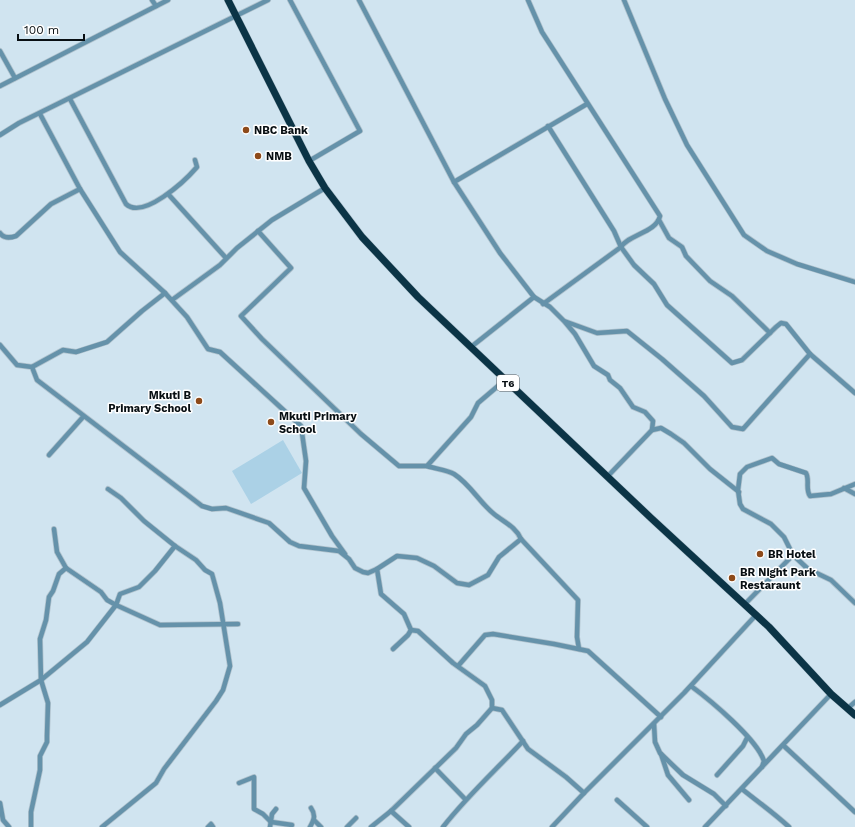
<svg xmlns="http://www.w3.org/2000/svg" width="855" height="827" font-family="'Work Sans',sans-serif">
<rect width="100%" height="100%" fill="#d0e4f0"/>
<!-- green -->
<polygon fill="#abd1e6" points="283,440 302,473 251,504 232,471"/>
<g fill="none" stroke-linecap="round" stroke-linejoin="round">
<!-- minor casing -->
<g stroke="#b0c2cd" stroke-width="6">
<g id="minor">
<polyline points="152,0 156,6"/>
<polyline points="290,0 360,131 309,161"/>
<polyline points="359,0 454,182 500,253 534,297 550,307 564,321 597,333 627,331 662,359 704,396 732,427 743,429 810,354"/>
<path d="M528 0 542 32 660 216C656 233 629 234 621 247L634 265 654 284 667 305 732 363 742 360 776 327 781 323 786 324 810 354 855 393"/>
<polyline points="624,0 665,99 687,145 744,235 767,251 797,264 855,282"/>
<polyline points="0,51 15,78"/>
<polyline points="0,86 168,0"/>
<path d="M70 99 126 204C143 220 185 181 197 167L195 160"/>
<polyline points="40,114 80,189 120,252 165,293"/>
<polyline points="0,135 19,123 268,0"/>
<polyline points="454,182 587,104"/>
<polyline points="169,195 226,258"/>
<polyline points="659,220 669,238 682,247 686,256 710,281 732,296 770,333"/>
<polyline points="258,231 291,268 241,316 262,339 361,434 399,466 427,466 471,417 478,403 505,380"/>
<path d="M0 233C4 239 10 238 16 236L51 204 80 189"/>
<polyline points="172,300 220,265 237,248 272,220 325,188"/>
<polyline points="543,304 621,247 614,231 548,126"/>
<polyline points="565,322 575,334 594,366 608,375 610,380 620,388 633,407 645,412 653,421 652,430 608,476"/>
<polyline points="0,345 17,365 32,367 37,380 202,506 212,509 226,508 269,523 290,542 299,546 339,551 349,559 355,568 363,572 368,573 377,569 397,556 417,558 434,566 457,583 469,585 488,575 499,557 521,539"/>
<polyline points="471,347 534,297"/>
<polyline points="32,367 63,350 76,352 107,342 142,311 165,293 187,317 208,349 220,352 301,426 306,461 304,488 332,536 345,554"/>
<polyline points="652,430 661,428 671,434 684,443 710,469 739,492"/>
<polyline points="49,455 83,417"/>
<path d="M427 466C436 469 447 470 454 474 470 484 480 503 494 514 504 522 516 527 521 539L578 600 577 637 579 649"/>
<path d="M855 484 831 494 810 496C805 489 810 480 806 473L779 464 772 458 747 467 740 474 738 490 740 504 743 509 771 524 784 537 793 555 808 569 831 580 855 603"/>
<polyline points="844,488 855,494"/>
<polyline points="54,529 57,552 66,568 101,592 107,600 116,605 160,625 238,624"/>
<polyline points="377,569 381,594 404,614 411,630 408,635 393,649"/>
<polyline points="744,605 793,555"/>
<polyline points="458,666 485,635 493,634 554,644 588,651 661,717"/>
<path d="M691 686C710 700 757 739 764 761L762 767"/>
<polyline points="0,705 41,680 87,642 116,605 120,594 139,587 155,571 175,546"/>
<polyline points="492,708 502,710 528,749 566,777 584,793"/>
<polyline points="848,708 855,702"/>
<polyline points="654,724 655,742 660,753 683,775 714,794 726,806"/>
<polyline points="784,746 855,812"/>
<polyline points="661,754 668,775 689,800"/>
<polyline points="435,768 465,799"/>
<polyline points="717,775 743,746 747,738"/>
<polyline points="239,783 254,777 254,809 263,814 271,822 292,825"/>
<path d="M742 789C758 802 774 813 789 827"/>
<polyline points="617,800 647,827"/>
<polyline points="0,803 3,820 9,827"/>
<polyline points="391,811 409,827"/>
<polyline points="314,820 321,827"/>
<polyline points="31,827 31,812 40,770 40,756 47,742 47,736 48,703 41,680 40,639 46,620 49,597 53,591 59,574 66,568"/>
<polyline points="102,827 156,783 164,769 216,701 223,690 230,666 220,603 212,574 205,570 196,560 175,546 144,521 121,498 108,489"/>
<polyline points="208,827 211,824 213,827"/>
<polyline points="270,827 272,814 276,809"/>
<path d="M310 827C314 820 316 815 311 808"/>
<polyline points="347,827 356,818"/>
<polyline points="371,827 391,811 456,748 466,734 477,725 492,708 492,700 485,686 453,663 418,631 411,630"/>
<path d="M443 827C467 796 496 770 523 741"/>
<polyline points="552,827 584,793 684,693 756,615"/>
<polyline points="705,827 831,694"/>
</g>
</g>
<!-- highway casing -->
<g stroke="#b0c2cd" stroke-width="8">
<polyline id="highway" points="228,0 309,161 325,188 362,237 418,297 651,518 769,627 831,694 855,715"/>
</g>
<!-- minor -->
<use href="#minor" stroke="#6592aa" stroke-width="4.5"/>
<!-- highway -->
<use href="#highway" stroke="#0b3446" stroke-width="7"/>
</g>
<!-- markers -->
<g fill="#8d4a1a" stroke="#fff" stroke-width="1.5">
<circle cx="246" cy="130" r="4"/>
<circle cx="258" cy="156" r="4"/>
<circle cx="199" cy="401" r="4"/>
<circle cx="271" cy="422" r="4"/>
<circle cx="760" cy="554" r="4"/>
<circle cx="732" cy="578" r="4"/>
</g>
<g text-anchor="middle" dominant-baseline="central" stroke-width="3" stroke-linejoin="round" paint-order="stroke">
<!-- shield labels -->
<rect fill="#fff" stroke="#52575a" stroke-width="1" x="497" y="375" width="22" height="16" rx="3"/>
<g font-size="10" font-weight="bold" fill="#080f13">
<text x="508" y="383">T6</text>
</g>
<!-- poi labels -->
<g font-size="11" font-weight="bold" fill="#080f13" stroke="#fff" text-anchor="start">
<text x="254" y="130">NBC Bank</text>
<text x="266" y="156">NMB</text>
<text x="191" y="395" text-anchor="end">Mkuti B<tspan x="191" dy="13">Primary School</tspan></text>
<text x="279" y="416">Mkuti Primary<tspan x="279" dy="13">School</tspan></text>
<text x="768" y="554">BR Hotel</text>
<text x="740" y="572">BR Night Park<tspan x="740" dy="13">Restaraunt</tspan></text>
</g>
</g>
<!-- scale -->
<path d="M18 34v6h66v-6" fill="none" stroke="#080f13" stroke-width="2"/>
<text x="24" y="34" font-size="12" fill="#080f13" stroke="#ffffff" stroke-width="3" paint-order="stroke">100 m</text>
</svg>
